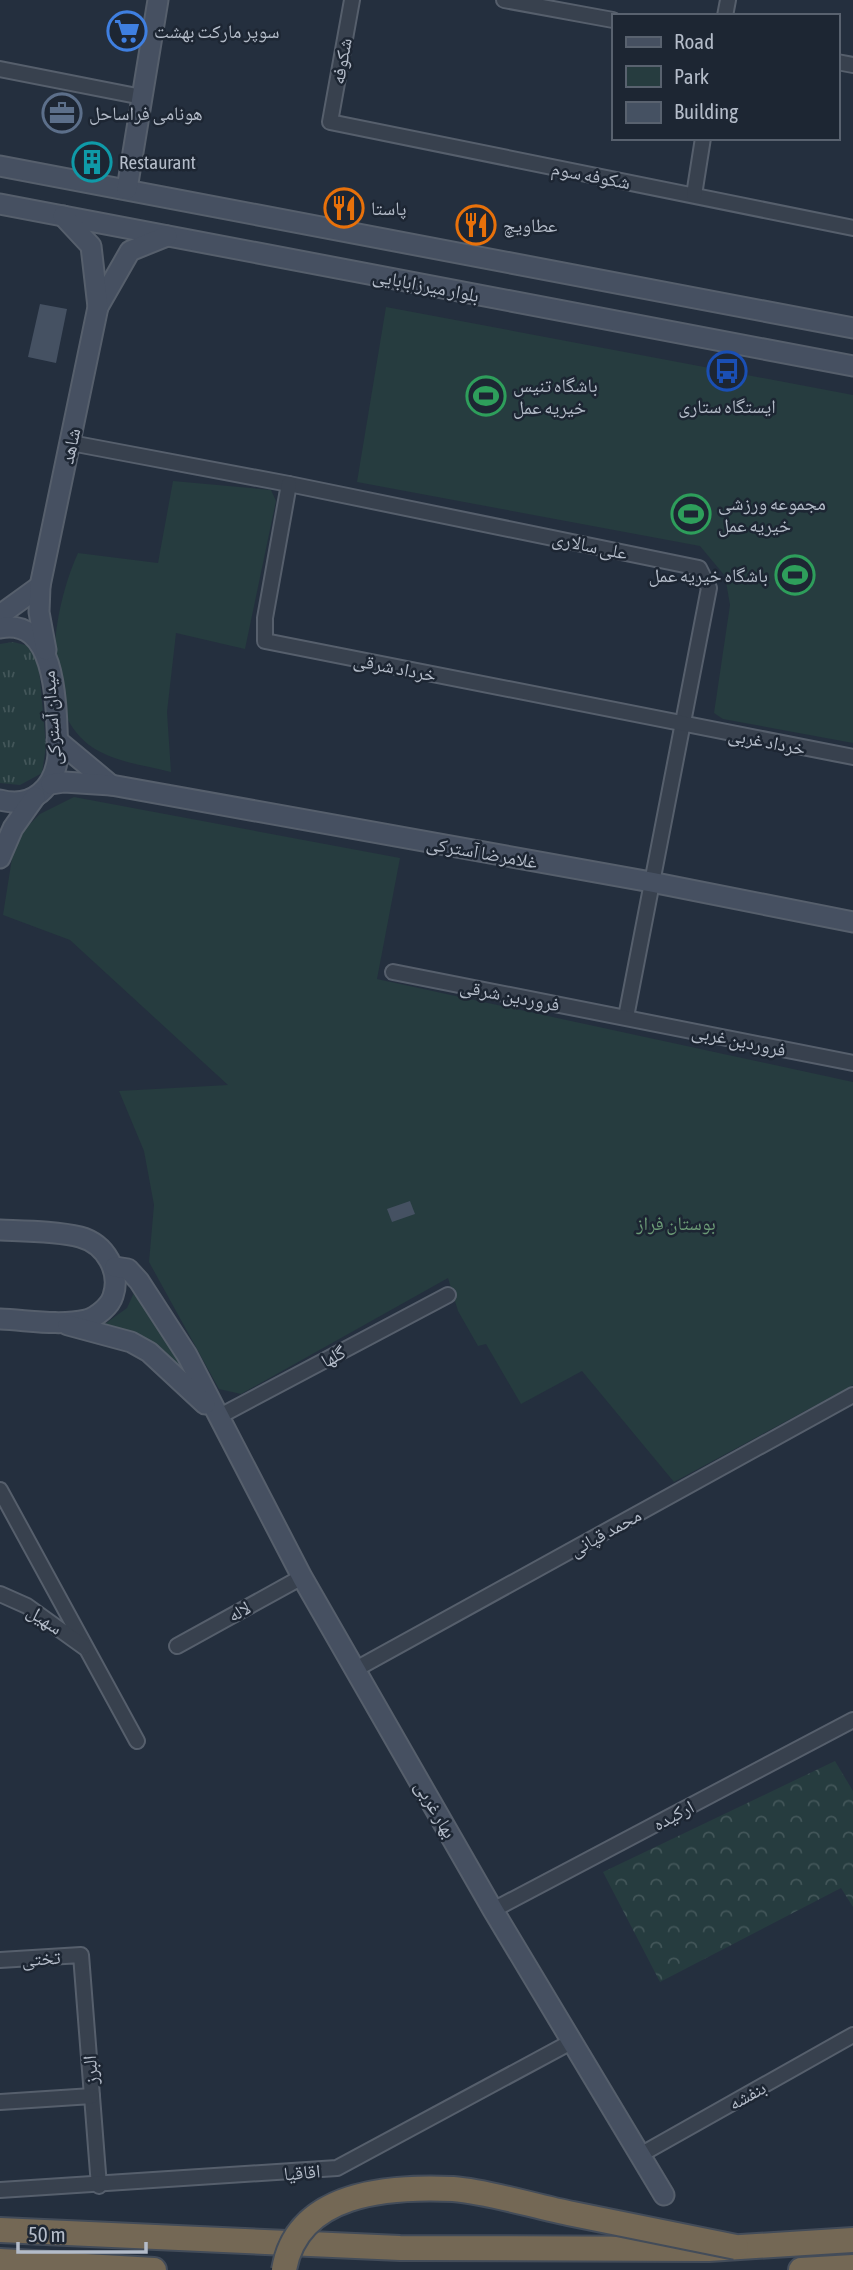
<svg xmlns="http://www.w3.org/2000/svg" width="853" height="2270" font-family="'Asap Condensed','Noto Naskh Arabic',sans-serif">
<defs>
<pattern id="grass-tufts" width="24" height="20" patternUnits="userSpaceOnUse" patternTransform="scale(1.75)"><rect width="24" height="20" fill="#263c3f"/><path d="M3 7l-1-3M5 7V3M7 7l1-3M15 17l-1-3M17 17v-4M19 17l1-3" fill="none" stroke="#435659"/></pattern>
<pattern id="forest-crowns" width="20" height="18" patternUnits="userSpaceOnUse" patternTransform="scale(1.75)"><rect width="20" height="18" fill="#263c3f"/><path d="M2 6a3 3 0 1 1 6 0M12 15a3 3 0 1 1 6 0" fill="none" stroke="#435659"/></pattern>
</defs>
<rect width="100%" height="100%" fill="#242f3e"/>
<!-- grass -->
<polygon fill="url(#grass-tufts)" points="13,642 29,646 38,658 46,746 42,773 20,785 0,783 0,644"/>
<!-- forest -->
<polygon fill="url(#forest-crowns)" points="835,1761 853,1791 853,1907 841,1888 660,1982 603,1872"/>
<!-- green -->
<g fill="#263c3f">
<polygon points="386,307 853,395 853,743 723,719 714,713 730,605 725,576 700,546 357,482"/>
<path d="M173 481 271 490 276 501 245 649 176 633 167 712 171 772C144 765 112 762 89 745 36 704 54 606 78 553L158 563Z"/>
<polygon points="74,797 400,858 377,979 853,1082 853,1385 674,1482 582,1371 521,1404 486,1344 478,1346 458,1311 448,1278 241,1394 219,1389 149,1262 154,1205 144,1151 119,1091 228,1085 70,940 3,915 15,839 40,814"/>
<polygon points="137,1286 198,1387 155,1347 102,1326 127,1308"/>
</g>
<!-- building -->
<g fill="#455162">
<polygon points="40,304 67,309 56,363 28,357"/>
<polygon points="410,1201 415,1214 392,1222 387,1209"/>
</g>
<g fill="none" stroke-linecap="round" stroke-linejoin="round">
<!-- street casing -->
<g stroke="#565f6c" stroke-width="18">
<g id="street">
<polyline points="352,0 330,122 853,228"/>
<polyline points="504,0 613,20"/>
<polyline points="725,16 728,0"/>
<polyline points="837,62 853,65"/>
<polyline points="0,69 142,97"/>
<polyline points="694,195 703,138"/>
<polyline points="71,443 289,484 699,568 709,588 626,1017"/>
<polyline points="289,484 265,618 265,641 853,757"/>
<polyline points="393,972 853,1063"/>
<polyline points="218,1417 448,1295"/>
<polyline points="0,1490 137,1741"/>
<polyline points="0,1594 27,1606 84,1647"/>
<polyline points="177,1646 302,1577"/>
<polyline points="356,1669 853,1395"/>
<polyline points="493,1910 853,1720"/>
<polyline points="0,1960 81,1955 99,2186"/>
<polyline points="0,2102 92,2096"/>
<polyline points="640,2155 853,2035"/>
<polyline points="0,2190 337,2168 571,2042"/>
</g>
</g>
<!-- secondary casing -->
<g stroke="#565f6c" stroke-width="23">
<g id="secondary">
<polyline points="0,166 853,328"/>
<polyline points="127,189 158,0"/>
<polyline points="0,204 853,366"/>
<polyline points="98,307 130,251 167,236"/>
<polyline points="0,615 40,586"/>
<path d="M0 628C60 616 56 715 58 755 55 787 33 809 0 800"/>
<polyline points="46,650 39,612 40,586 98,307 91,246 63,216"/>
<polyline points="57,740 111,785"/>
<polyline points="51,784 64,782 111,785 651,882 853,922"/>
<polyline points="0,858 13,828 35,797"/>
<path d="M0 1230C25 1231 57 1231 80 1237 106 1244 121 1272 113 1296 110 1306 97 1317 86 1320 59 1326 27 1320 0 1319"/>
<polyline points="115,1267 128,1269 139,1281 187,1355 302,1577 493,1910 664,2195"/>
<polyline points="68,1325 131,1342 149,1352 205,1404"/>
</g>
</g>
<!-- highway casing -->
<g stroke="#434c59" stroke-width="28">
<g id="highway">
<polyline points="0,2230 400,2248 709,2249 853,2240"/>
<polyline points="0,2261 154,2270"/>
<polyline points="801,2270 853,2267"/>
</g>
</g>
<!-- street -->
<use href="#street" stroke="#38414e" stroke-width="14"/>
<!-- secondary -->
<use href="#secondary" stroke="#465061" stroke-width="19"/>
<!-- highway -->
<use href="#highway" stroke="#746855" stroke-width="24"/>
<!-- highway-bridge casing -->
<g stroke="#434c59" stroke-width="28" stroke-linecap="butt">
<path id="highway-bridge" d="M284 2270C297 2192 388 2186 453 2189 491 2192 536 2207 573 2214 627 2225 681 2236 736 2247"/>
</g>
<!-- highway-bridge -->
<use href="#highway-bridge" stroke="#746855" stroke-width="24"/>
</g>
<!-- icons -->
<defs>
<g id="supermarket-ring" transform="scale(2.0125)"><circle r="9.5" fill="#1d2633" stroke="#3f7fe0" stroke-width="1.5"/><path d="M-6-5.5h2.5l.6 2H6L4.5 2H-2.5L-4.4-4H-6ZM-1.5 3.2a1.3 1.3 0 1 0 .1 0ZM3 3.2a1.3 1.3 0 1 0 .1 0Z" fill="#3f7fe0"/></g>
<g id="office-ring" transform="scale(2.0125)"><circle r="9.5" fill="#1d2633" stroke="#5c6f8a" stroke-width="1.5"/><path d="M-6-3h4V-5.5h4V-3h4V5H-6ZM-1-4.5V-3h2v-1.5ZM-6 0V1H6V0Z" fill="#5c6f8a"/></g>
<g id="building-ring" transform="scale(2.0125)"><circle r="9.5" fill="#1d2633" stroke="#0f9aa8" stroke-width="1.5"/><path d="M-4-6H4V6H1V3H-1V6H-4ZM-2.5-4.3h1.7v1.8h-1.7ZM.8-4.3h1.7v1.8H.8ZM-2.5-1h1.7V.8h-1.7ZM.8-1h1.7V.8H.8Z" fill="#0f9aa8"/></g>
<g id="restaurant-ring" transform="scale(2.0125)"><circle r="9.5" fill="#1d2633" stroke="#e8710a" stroke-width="1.5"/><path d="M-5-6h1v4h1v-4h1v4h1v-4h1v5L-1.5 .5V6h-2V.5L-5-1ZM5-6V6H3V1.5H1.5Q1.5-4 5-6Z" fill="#e8710a"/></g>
<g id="bus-ring" transform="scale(2.0125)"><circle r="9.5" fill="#1d2633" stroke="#1a4fb4" stroke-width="1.5"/><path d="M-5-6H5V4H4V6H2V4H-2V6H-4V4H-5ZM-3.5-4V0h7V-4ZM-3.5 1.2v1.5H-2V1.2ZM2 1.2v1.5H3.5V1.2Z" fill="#1a4fb4"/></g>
<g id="stadium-ring" transform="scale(2.0125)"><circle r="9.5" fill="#1d2633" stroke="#2e9e5b" stroke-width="1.5"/><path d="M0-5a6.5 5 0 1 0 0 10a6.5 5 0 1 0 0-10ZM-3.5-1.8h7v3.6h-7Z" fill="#2e9e5b"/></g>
</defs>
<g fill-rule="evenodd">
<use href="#supermarket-ring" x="127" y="31"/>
<use href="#office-ring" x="62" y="113"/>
<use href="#building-ring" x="92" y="162"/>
<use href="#restaurant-ring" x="344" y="208"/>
<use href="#restaurant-ring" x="476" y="225"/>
<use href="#bus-ring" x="727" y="371"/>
<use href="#stadium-ring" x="486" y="396"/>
<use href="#stadium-ring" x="691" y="514"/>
<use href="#stadium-ring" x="795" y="575"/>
</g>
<g text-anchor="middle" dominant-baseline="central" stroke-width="5" stroke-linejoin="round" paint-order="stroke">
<!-- poi labels -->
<g font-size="19" fill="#b4bcc9" stroke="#1d2633" text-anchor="start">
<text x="154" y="31">سوپر مارکت بهشت</text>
<text x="89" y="113">هونامی فراساحل</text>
<text x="119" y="162">Restaurant</text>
<text x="371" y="208">پاستا</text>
<text x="503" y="225">عطاویچ</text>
<text x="513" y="385">باشگاه تنیس<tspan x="513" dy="22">خیریه عمل</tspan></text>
<text x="727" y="406" text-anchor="middle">ایستگاه ستاری</text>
<text x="718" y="503">مجموعه ورزشی<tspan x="718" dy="22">خیریه عمل</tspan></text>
<text x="768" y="575" text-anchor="end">باشگاه خیریه عمل</text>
</g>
<!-- street labels -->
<g font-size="19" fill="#b4bcc9" stroke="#1d2633">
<text transform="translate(341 61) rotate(-80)">شکوفه</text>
<text transform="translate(591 175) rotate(11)">شکوفه سوم</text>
<text transform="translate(426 285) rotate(11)">بلوار میرزابابایی</text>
<text transform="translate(70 446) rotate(-78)">شاهد</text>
<text transform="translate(590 545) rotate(12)">علی سالاری</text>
<text transform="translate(395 667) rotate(11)">خرداد شرقی</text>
<text transform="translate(51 718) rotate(-94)">میدان آسترکی</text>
<text transform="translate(767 741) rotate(11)">خرداد غربی</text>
<text transform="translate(482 852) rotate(10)">غلامرضا آسترکی</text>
<text transform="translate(510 995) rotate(11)">فروردین شرقی</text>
<text transform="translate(739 1040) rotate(12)">فروردین غربی</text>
<text transform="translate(333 1356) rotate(-28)">گلها</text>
<text transform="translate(605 1532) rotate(-29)">محمد قپانی</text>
<text transform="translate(239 1611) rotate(-29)">لاله</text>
<text transform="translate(45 1619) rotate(34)">سهیل</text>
<text transform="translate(436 1809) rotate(60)">بهار غربی</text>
<text transform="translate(673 1815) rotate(-28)">ارکیده</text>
<text transform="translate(41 1958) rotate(-4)">تختی</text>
<text transform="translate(90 2070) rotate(-94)">البرز</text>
<text transform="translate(747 2095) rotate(-29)">بنفشه</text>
<text transform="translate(302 2172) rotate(-5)">اقاقیا</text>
</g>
<!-- park labels -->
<g font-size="19" fill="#6b9a76" stroke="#1d2633">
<text x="676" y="1223">بوستان فراز</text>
</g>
</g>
<!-- legend -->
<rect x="612" y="14" width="228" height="126" fill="#1d2633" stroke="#59626f" stroke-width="2"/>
<rect x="626" y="37" width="35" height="10" fill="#465061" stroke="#59626f" stroke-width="2"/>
<text x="674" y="49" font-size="21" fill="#b4bcc9">Road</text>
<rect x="626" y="66" width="35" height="21" fill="#263c3f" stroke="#59626f" stroke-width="2"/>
<text x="674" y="84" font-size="21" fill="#b4bcc9">Park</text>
<rect x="626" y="102" width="35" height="21" fill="#455162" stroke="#59626f" stroke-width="2"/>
<text x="674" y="119" font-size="21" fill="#b4bcc9">Building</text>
<!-- scale -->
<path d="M18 2242v10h128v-10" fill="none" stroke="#b4bcc9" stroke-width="3.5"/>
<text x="28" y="2242" font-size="21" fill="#b4bcc9" stroke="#1d2633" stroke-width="5" paint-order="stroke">50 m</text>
</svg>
